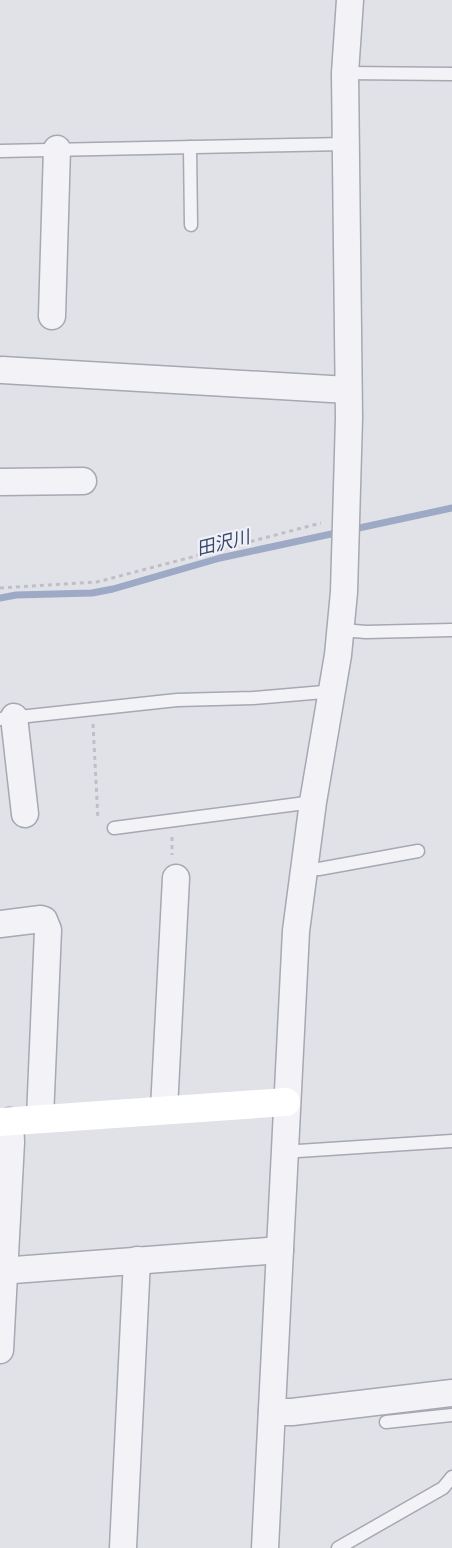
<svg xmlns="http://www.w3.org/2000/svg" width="452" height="1548" font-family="Cabin,'Noto Sans JP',sans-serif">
<rect width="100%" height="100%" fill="#e0e2e8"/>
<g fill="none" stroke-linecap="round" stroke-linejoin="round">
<!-- stream -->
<polyline stroke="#9eaac5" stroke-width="7" points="0,598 16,595 92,593 113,589 220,558 452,508"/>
<!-- lane casing -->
<g stroke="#a6a8b2" stroke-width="15">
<g id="lane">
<polyline points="345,73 452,74"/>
<polyline points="190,147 191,225"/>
<polyline points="0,151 345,144"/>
<polyline points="342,630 366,632 452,630"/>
<polyline points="0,719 177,700 253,698 324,692 332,694"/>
<polyline points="114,828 313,802"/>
<polyline points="304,869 319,869 418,851"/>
<polyline points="284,1149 298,1151 452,1141"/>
<polyline points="386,1422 452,1415"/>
<polyline points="338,1548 443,1488 452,1477"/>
</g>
</g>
<!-- street casing -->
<g stroke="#a6a8b2" stroke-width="29">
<g id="street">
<polyline points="52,316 57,149"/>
<polyline points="2,370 348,390"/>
<polyline points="0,482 83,481"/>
<polyline points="14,717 25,814"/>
<polyline points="0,924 41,919 44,920 48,930 40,1118"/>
<polyline points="164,1109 176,878"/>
<polyline points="0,1271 280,1250"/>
<polyline points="0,1350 11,1142 10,1121"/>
<polyline points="272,1412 292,1412 452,1393"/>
<polyline points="123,1548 137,1260"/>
<polyline points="265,1548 296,931 313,802 338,655 344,592 349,418 345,73 350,0"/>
</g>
</g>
<!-- path -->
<g stroke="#bfc0c7" stroke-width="3" stroke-dasharray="4 4" stroke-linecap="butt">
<polyline points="0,588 97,582 321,523"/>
<polyline points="93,724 98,820"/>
<polyline points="172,837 172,855"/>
</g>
<!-- lane -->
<use href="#lane" stroke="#f3f3f7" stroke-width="12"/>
<!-- street -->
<use href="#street" stroke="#f3f3f7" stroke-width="26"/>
<!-- secondary -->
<polyline stroke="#fff" stroke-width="28" points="0,1122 286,1102"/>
</g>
<g text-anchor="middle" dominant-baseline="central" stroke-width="4.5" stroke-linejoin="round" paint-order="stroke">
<!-- water labels -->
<g font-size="18" font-style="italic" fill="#38466e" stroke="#f0f1f6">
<text transform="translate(223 543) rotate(-14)">田沢川</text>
</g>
</g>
</svg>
